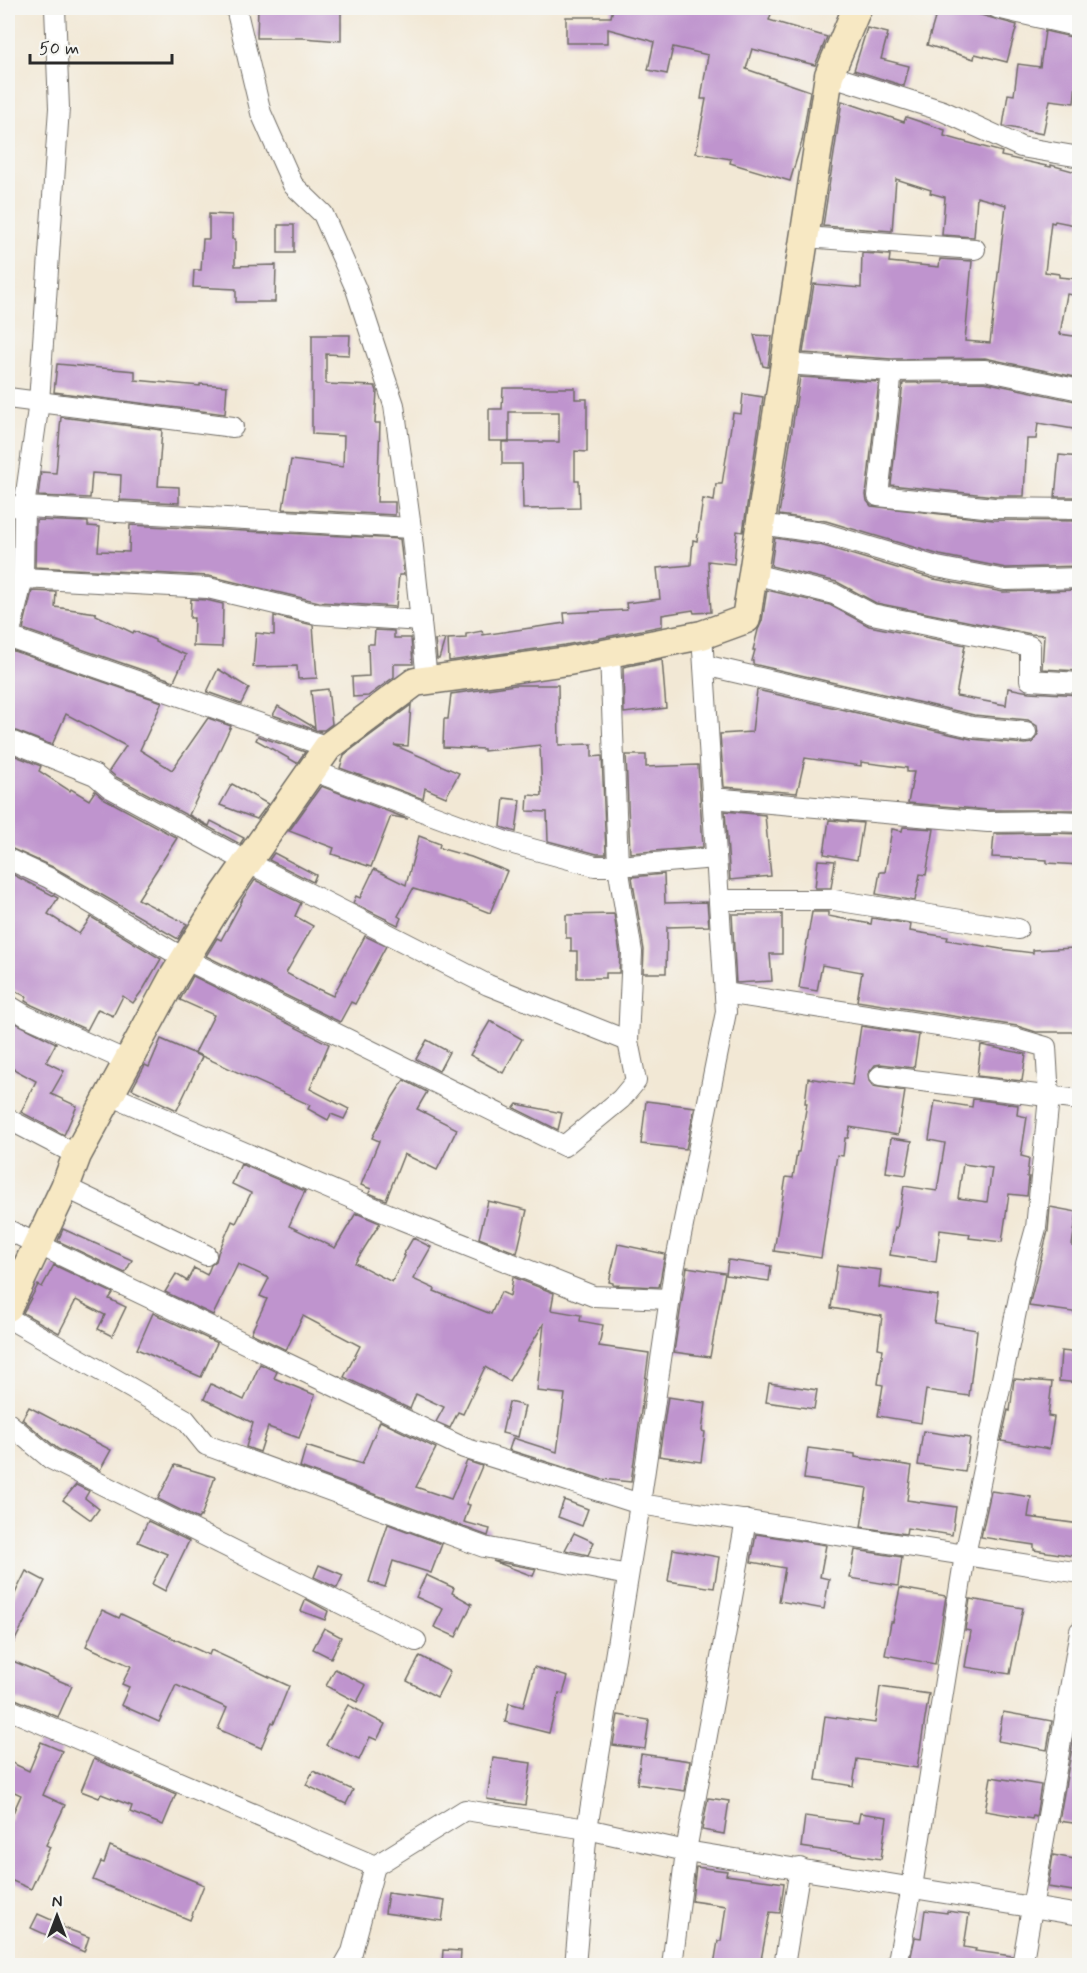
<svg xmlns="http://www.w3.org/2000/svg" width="1087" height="1973" font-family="Mynerve,sans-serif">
<rect width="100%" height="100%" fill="#f6f6f2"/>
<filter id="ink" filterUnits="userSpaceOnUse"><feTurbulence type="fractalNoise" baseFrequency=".0167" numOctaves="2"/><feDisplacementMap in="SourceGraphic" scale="12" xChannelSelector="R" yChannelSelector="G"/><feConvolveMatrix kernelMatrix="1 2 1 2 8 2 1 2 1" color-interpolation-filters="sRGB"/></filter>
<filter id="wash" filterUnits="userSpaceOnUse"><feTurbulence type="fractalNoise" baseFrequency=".008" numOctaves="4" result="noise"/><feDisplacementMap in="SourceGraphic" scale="24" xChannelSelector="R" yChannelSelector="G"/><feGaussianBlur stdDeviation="1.35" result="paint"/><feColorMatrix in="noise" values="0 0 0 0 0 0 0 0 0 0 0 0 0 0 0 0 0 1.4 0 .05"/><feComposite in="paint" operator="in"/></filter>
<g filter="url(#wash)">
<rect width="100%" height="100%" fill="#f2e8d5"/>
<g id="blocks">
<!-- building -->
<g fill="#bf94ce" fill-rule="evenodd">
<polygon points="258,8 341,8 341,41 303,38 257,38"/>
<polygon points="613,8 773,8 769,20 827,37 815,65 752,49 746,69 810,91 802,141 790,181 730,163 731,159 696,153 706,99 701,99 708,55 673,47 667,74 648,70 654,42 649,40 608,29 608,43 566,43 566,17 611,17"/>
<polygon points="938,8 956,8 1017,25 1007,62 975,54 974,59 927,45"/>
<polygon points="867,28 888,33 881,59 909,66 904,86 854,70"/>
<polygon points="1045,31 1080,39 1080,64 1078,64 1074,103 1050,100 1043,134 1003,126 1008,94 1014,95 1018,64 1040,67"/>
<polygon points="842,101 904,122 906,117 945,130 944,136 1002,152 1001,156 1051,167 1051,165 1080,173 1080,226 1055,221 1054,223 1051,222 1045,272 1059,274 1059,277 1080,279 1080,296 1067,294 1060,334 1080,337 1080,378 985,358 892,359 803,353 814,284 861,288 862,253 890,255 889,262 939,267 940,259 972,261 965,341 990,343 1006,205 977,197 974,237 942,235 945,197 930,193 931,190 896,179 892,231 823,226"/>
<polygon points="209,214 232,215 232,239 235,239 235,266 276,265 275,302 236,302 236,289 193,287 194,270 201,270 203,239 209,239"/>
<rect x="278" y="225" width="16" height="28"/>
<polygon points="312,335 350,335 349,355 326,354 326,384 375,386 377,391 375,423 380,423 377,502 395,502 395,515 283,509 291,460 343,467 344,436 312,434"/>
<polygon points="754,335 772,336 768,367 763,366"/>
<polygon points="57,364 135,371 135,380 200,386 200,384 227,386 225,414 54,392"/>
<polygon points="800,377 879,382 866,495 867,501 871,506 993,520 1080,521 1080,566 1006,568 940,555 826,521 779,515"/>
<polygon points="984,382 1080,402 1080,430 1038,423 1036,439 1027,439 1024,496 995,496 891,485 903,383"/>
<polygon points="503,388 575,388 575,399 587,399 587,452 575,451 575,481 579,481 580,508 523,509 522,464 502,464 502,442 559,442 559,412 509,412 509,441 489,441 489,409 502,409"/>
<polygon points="743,394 763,397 743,532 737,531 734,564 708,561 711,612 694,613 693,610 662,615 662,626 565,645 449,661 448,639 466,638 466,634 482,631 483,635 565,623 564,613 627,610 626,603 660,599 657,568 691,565 693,540 697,541 703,499 714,501 716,484 722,484 733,413 741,414"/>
<polygon points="61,417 162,430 158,486 179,487 179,503 120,500 121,475 92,473 90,498 38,496 41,472 56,473"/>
<polygon points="1059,455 1080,457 1080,497 1055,497"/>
<polygon points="36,520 88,522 88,526 100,527 98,551 129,552 130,525 400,539 404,575 399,575 396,607 319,602 209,576 35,567"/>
<polygon points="775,538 820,545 934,579 1003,592 1080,590 1080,671 1042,669 1044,635 1031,634 876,603 837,582 771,566"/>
<polygon points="767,590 830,605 869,626 965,645 956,696 1006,705 1008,688 1029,692 1080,695 1080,781 1076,810 988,810 908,803 914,772 907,772 907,768 861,762 861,766 805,758 797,793 724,787 720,734 752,732 757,690 971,739 1025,744 1032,743 1038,734 1037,726 1028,720 974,715 753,664 753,661 752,661 755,650 753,650 758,630 762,621"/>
<polygon points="32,591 56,592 55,607 96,613 96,615 133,633 134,631 155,640 155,642 186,655 174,681 23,629"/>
<polygon points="191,599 206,600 223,604 222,647 193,646 194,618 190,618"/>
<polygon points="274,616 313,625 317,678 298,679 297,666 253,667 256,633 274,635"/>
<polygon points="375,630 394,631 394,638 411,638 413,664 394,664 394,677 368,696 353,697 352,677 369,676 368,644 374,644"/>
<polygon points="445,639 439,659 437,659 435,640"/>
<polygon points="8,649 162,702 140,750 172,770 208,718 231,726 189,815 209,826 211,821 244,838 240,844 116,777 109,771 126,746 66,714 52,745 8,728"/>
<polygon points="662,659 666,708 624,713 623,667"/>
<polygon points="218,669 249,688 241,704 207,692"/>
<polygon points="515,685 558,685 559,745 592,744 592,757 602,756 606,854 597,854 548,841 547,812 527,811 528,795 542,796 540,745 484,751 484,749 443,747 444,719 448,719 451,694"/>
<polygon points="328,689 332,724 324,730 319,730 321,732 273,715 278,706 315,728 311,691"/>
<polygon points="411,705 408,746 394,745 459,773 446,797 425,788 423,799 340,768 344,755"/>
<polygon points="258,736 305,752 297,763 256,740"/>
<polygon points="8,753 41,766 39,771 70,791 71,789 89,800 95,791 103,798 177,838 138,899 187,924 178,939 55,868 8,847"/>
<polygon points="626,755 646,755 646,767 698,765 703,847 630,853"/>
<polygon points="232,784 268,804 257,819 220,805"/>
<polygon points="321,786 408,819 391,816 371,867 332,854 334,848 289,831"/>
<polygon points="504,798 520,800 516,832 501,827"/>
<polygon points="725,811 765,815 771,876 730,880"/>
<polygon points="829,820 863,823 857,860 824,854"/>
<polygon points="903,827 934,829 926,875 920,874 915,901 876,894 880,872 885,872 892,829 902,831"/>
<polygon points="1051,833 1080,834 1080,865 1047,863 1047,860 992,857 994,834"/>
<polygon points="419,836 440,844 439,848 471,857 507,871 490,913 460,901 460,902 413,889 398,916 401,918 398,925 353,903 356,896 360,898 374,869 406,885"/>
<polygon points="274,853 316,875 313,882 269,860"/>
<polygon points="818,860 835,861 831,888 815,888"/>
<polygon points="8,872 58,898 48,914 79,934 91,917 161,959 144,988 133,1003 123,996 113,1016 98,1009 87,1030 32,1005 25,1001 27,997 8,987"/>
<polygon points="664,874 665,903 707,902 709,926 667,927 666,973 643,973 644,950 632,877"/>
<polygon points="255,880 301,903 295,916 313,926 286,973 317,990 318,989 333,996 365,936 386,946 355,1004 351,1002 340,1022 206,956 217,938 221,940 242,901 241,901"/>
<polygon points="812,912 828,912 828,916 871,924 872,918 911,924 910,931 948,937 947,940 1001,949 1033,953 1033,950 1075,948 1076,1032 1036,1032 1017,1026 857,1001 862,972 822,965 817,991 799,988"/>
<polygon points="614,914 620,953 619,973 606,973 606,978 577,978 577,951 571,951 571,938 566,938 566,915"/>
<polygon points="732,914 782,914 782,954 770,954 772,981 736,983"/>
<polygon points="193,976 329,1044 310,1089 349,1109 344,1119 331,1114 328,1120 308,1109 310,1105 195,1053 214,1015 180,1000"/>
<polygon points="8,1019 56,1043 46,1062 64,1071 51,1094 77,1106 64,1135 21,1112 36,1081 8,1066"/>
<polygon points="490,1021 522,1039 503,1073 470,1055"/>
<polygon points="861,1026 919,1035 914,1068 881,1064 875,1065 868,1074 869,1081 873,1086 905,1091 898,1135 850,1127 848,1138 845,1138 843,1156 837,1155 821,1258 774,1251 786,1177 793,1178 797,1152 799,1152 807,1103 805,1103 808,1078 852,1085"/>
<polygon points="161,1039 202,1057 177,1110 132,1089 145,1065 149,1067"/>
<polygon points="427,1040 449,1052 439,1071 416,1059"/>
<polygon points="981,1045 1026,1054 1022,1081 977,1076"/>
<polygon points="404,1080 427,1092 417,1109 457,1129 437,1170 404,1154 386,1200 369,1193 371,1189 361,1185 379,1141 372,1138 393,1097"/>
<path d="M973 1099 1018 1105 1017 1115 1027 1117 1021 1156 1029 1158 1027 1177H1029L1027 1196 1009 1194 1002 1242 969 1238 970 1234 940 1230 936 1262 890 1255 895 1227 897 1228 904 1186 937 1191 945 1143 929 1140 935 1101 972 1107ZM963 1164 992 1168 987 1202 958 1198Z"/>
<polygon points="646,1101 695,1107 686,1149 641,1144"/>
<polygon points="517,1104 562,1113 558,1130 514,1108"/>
<polygon points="891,1138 912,1141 906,1175 886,1172"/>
<polygon points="241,1164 305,1191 289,1226 335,1248 356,1213 380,1223 355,1263 392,1282 405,1256 403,1255 413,1238 431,1247 413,1279 435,1289 434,1291 491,1314 501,1292 510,1296 513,1277 554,1293 551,1310 581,1315 580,1321 603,1325 599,1346 649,1353 631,1482 601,1479 509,1450 513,1438 557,1452 565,1394 537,1391 544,1323 509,1381 485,1367 463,1414 458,1412 450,1428 436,1422 444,1407 416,1394 410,1409 344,1377 360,1346 303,1316 286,1350 251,1333 267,1299 260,1296 269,1278 238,1264 213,1315 165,1292 176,1274 187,1281 194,1268 207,1275 211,1265 216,1261 218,1253 232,1221 236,1223 251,1193 232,1184"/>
<polygon points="488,1201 527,1210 517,1253 479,1238"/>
<polygon points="1050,1207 1077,1212 1072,1246 1080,1247 1080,1313 1029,1306 1048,1231"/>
<polygon points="63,1229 132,1260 125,1273 58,1241"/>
<polygon points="618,1244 665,1254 659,1287 613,1285 613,1283 609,1282"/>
<polygon points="728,1260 771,1266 769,1281 726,1275"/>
<polygon points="54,1265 113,1293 109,1299 126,1307 112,1336 98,1329 105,1315 76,1300 59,1333 23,1313 38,1285 42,1287"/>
<polygon points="837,1265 881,1270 879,1287 938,1296 934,1323 977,1330 969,1396 926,1390 921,1423 878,1416 883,1385 878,1384 883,1349 878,1348 882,1316 831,1308"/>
<polygon points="687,1267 725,1273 710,1357 674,1352"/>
<polygon points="153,1313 217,1343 201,1377 137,1349"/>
<polygon points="1061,1351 1080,1353 1080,1383 1059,1381"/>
<polygon points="260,1364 277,1372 274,1378 315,1395 299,1438 268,1427 260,1452 246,1447 253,1423 204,1399 211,1384 244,1400"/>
<polygon points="1014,1379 1052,1382 1048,1416 1054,1417 1049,1449 1001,1441 1008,1410 1010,1411"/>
<polygon points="769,1383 817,1390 814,1409 766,1402"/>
<polygon points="668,1397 706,1403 702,1431 705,1432 701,1462 659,1456"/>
<polygon points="509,1402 525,1406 518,1437 502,1433"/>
<polygon points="29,1407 111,1450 100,1470 58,1449 22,1419"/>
<polygon points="380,1421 436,1448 416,1487 451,1499 467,1461 482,1466 466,1504 470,1505 464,1522 490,1529 488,1536 300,1467 306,1446 362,1464"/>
<polygon points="923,1431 970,1438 965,1472 918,1465"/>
<polygon points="808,1448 855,1454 855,1457 912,1466 907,1500 956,1507 952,1535 907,1528 906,1534 861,1527 867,1488 804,1479"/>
<polygon points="175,1465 215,1477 201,1517 200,1516 198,1519 158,1499"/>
<polygon points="76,1485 89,1491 85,1498 99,1509 91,1520 63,1500"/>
<polygon points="991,1491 1031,1497 1028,1517 1080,1524 1080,1557 1034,1550 1034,1545 981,1537"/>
<polygon points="564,1500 588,1509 582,1526 558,1517"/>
<polygon points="148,1521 189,1541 165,1591 152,1584 167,1554 138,1542"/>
<polygon points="388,1524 442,1544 431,1573 393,1561 385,1587 369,1582"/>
<polygon points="574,1533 594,1542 588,1555 565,1550"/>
<polygon points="756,1534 826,1545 820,1577 829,1579 824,1609 779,1601 785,1568 751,1562"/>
<polygon points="673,1549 719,1557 714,1588 668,1581"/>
<polygon points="855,1550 902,1557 898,1586 850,1578"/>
<polygon points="493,1561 536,1569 533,1576"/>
<polygon points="319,1565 343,1575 337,1588 314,1577"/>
<polygon points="26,1571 45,1581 8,1654 8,1608"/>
<polygon points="426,1575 454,1588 452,1593 472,1604 456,1637 434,1627 443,1609 416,1597"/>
<polygon points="900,1588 946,1596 935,1664 885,1655 891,1622 893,1622"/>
<polygon points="306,1599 328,1611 325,1620 301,1611"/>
<polygon points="970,1599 1023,1608 1010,1674 965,1667 971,1631 965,1630"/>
<polygon points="102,1610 119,1618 121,1614 209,1655 211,1650 289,1686 274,1723 272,1722 261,1748 218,1729 227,1708 176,1685 159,1722 121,1705 129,1687 122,1684 131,1666 86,1646"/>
<polygon points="324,1628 341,1637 331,1658 313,1649"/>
<polygon points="420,1656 450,1672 437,1697 407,1681"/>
<polygon points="8,1659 72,1686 58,1717 8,1696"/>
<polygon points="534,1667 568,1677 563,1694 559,1693 549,1733 505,1722 509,1703 523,1707"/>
<polygon points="335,1669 366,1685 357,1702 326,1686"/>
<polygon points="880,1687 929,1694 917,1768 857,1759 853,1786 816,1780 825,1716 875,1723"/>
<polygon points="348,1705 385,1724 377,1740 370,1737 359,1760 326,1745"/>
<polygon points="1003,1712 1052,1721 1047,1750 998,1741"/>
<polygon points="618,1715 649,1720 645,1749 613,1745"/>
<polygon points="1076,1725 1080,1726 1080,1824 1059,1821"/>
<polygon points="41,1742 62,1751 43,1795 65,1805 46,1845 50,1847 31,1889 8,1879 8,1824 21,1795 8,1789 8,1761 29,1771"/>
<polygon points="641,1754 690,1761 685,1791 637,1784"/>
<polygon points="493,1758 531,1763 525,1805 487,1799"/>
<polygon points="94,1759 176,1794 163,1825 130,1812 132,1806 101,1794 99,1798 81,1791"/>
<polygon points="313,1771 353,1790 346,1804 306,1785"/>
<polygon points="991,1777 1041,1785 1036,1817 1033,1816 1032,1819 985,1811"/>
<polygon points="708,1798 729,1801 724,1834 702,1830"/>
<polygon points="860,1813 887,1817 881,1859 801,1847 805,1816 858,1823"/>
<polygon points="110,1846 204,1885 190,1920 93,1880 101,1862 104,1863"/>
<polygon points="1053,1855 1080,1860 1080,1892 1048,1887"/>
<polygon points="696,1867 727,1871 726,1875 784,1883 780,1913 770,1912 760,1965 714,1965 718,1941 721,1941 726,1906 692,1901"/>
<polygon points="388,1893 445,1901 442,1921 385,1913"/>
<polygon points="925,1910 947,1913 947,1911 969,1914 964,1947 976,1949 975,1951 1012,1956 1010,1965 909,1965 915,1937 921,1938"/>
<polygon points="38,1914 63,1925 62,1927 89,1937 84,1952 31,1928"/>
<polygon points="443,1950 461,1951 460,1965 442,1965"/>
</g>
</g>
</g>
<g filter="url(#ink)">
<use href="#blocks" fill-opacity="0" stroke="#716d66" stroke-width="1.5"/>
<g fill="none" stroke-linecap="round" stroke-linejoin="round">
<!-- street casing -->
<g stroke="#716d66" stroke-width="22">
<g id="street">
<polyline points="55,8 59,108 39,402 24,507 23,578 9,637 328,747"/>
<polyline points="236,8 261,113 293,185 323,214 356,289 394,405 411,528 427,679"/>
<polyline points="997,8 1080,27"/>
<polyline points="829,75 943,111 1021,147 1080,157"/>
<polyline points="804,237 975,249"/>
<polyline points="784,364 892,371 878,496 994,508 1080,509"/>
<polyline points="892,371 985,370 1080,390"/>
<polyline points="8,398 233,427"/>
<polyline points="8,506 411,528"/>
<polyline points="760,524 823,533 937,567 1005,580 1080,578"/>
<polyline points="753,574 834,594 872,614 1030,646 1030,680 1080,683"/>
<polyline points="23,578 208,588 317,614 421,621"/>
<polyline points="704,665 972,727 1026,732"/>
<polyline points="8,740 95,775 109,787 247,862 488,985 628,1041"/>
<polyline points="311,770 506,842 595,866 618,866 716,858"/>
<polyline points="712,798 988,822 1051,821 1080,822"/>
<polyline points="8,859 49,878 185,959 564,1146 621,1099 636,1081 628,1041 632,952 618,866 610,653"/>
<polyline points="719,900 834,900 1018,929"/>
<polyline points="725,993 1015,1038 1046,1047 1049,1097 1036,1228 1026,1264 965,1555 912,1887 897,1966"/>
<polyline points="8,1005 26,1016 127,1061"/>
<polyline points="880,1076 1080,1100"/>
<polyline points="110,1095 400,1219 593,1296 670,1299"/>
<polyline points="8,1119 77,1155"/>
<polyline points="65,1187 206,1255"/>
<polyline points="8,1230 464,1448 640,1504 1080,1573"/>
<polyline points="8,1318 185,1419 206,1445 484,1547 628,1575"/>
<polyline points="8,1423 51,1459 416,1641"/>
<polyline points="8,1709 375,1866 465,1810 587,1829 686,1851 1080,1915"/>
<polyline points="344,1966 352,1952 375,1866"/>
<polyline points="575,1966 587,1829 640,1504 674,1270 726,1012 702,635"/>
<polyline points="672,1966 686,1851 746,1520"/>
<polyline points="784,1966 800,1868"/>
<polyline points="1022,1966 1080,1631"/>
</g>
</g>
<!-- secondary casing -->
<g stroke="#716d66" stroke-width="31">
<polyline id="secondary" points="8,1307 65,1187 77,1155 173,978 225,894 328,747 415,682 568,661 702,635 746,619 829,75 857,8"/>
</g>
<!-- street -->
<use href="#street" stroke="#fff" stroke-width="20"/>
<!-- secondary -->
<use href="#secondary" stroke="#f7e8c3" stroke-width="28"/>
</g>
</g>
<!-- margin -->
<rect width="1087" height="1973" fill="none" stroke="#f6f6f2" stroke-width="30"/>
<!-- north arrow -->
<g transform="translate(57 1916)" stroke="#f6f6f2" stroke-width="4.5" paint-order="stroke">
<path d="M0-4.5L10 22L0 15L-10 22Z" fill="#2b2b2b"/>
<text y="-9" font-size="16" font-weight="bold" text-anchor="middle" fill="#2b2b2b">N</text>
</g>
<!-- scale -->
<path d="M30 54v9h142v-9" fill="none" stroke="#2b2b2b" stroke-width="3"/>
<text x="39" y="54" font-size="18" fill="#2b2b2b" stroke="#f6f6f2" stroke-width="4.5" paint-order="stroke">50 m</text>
</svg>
